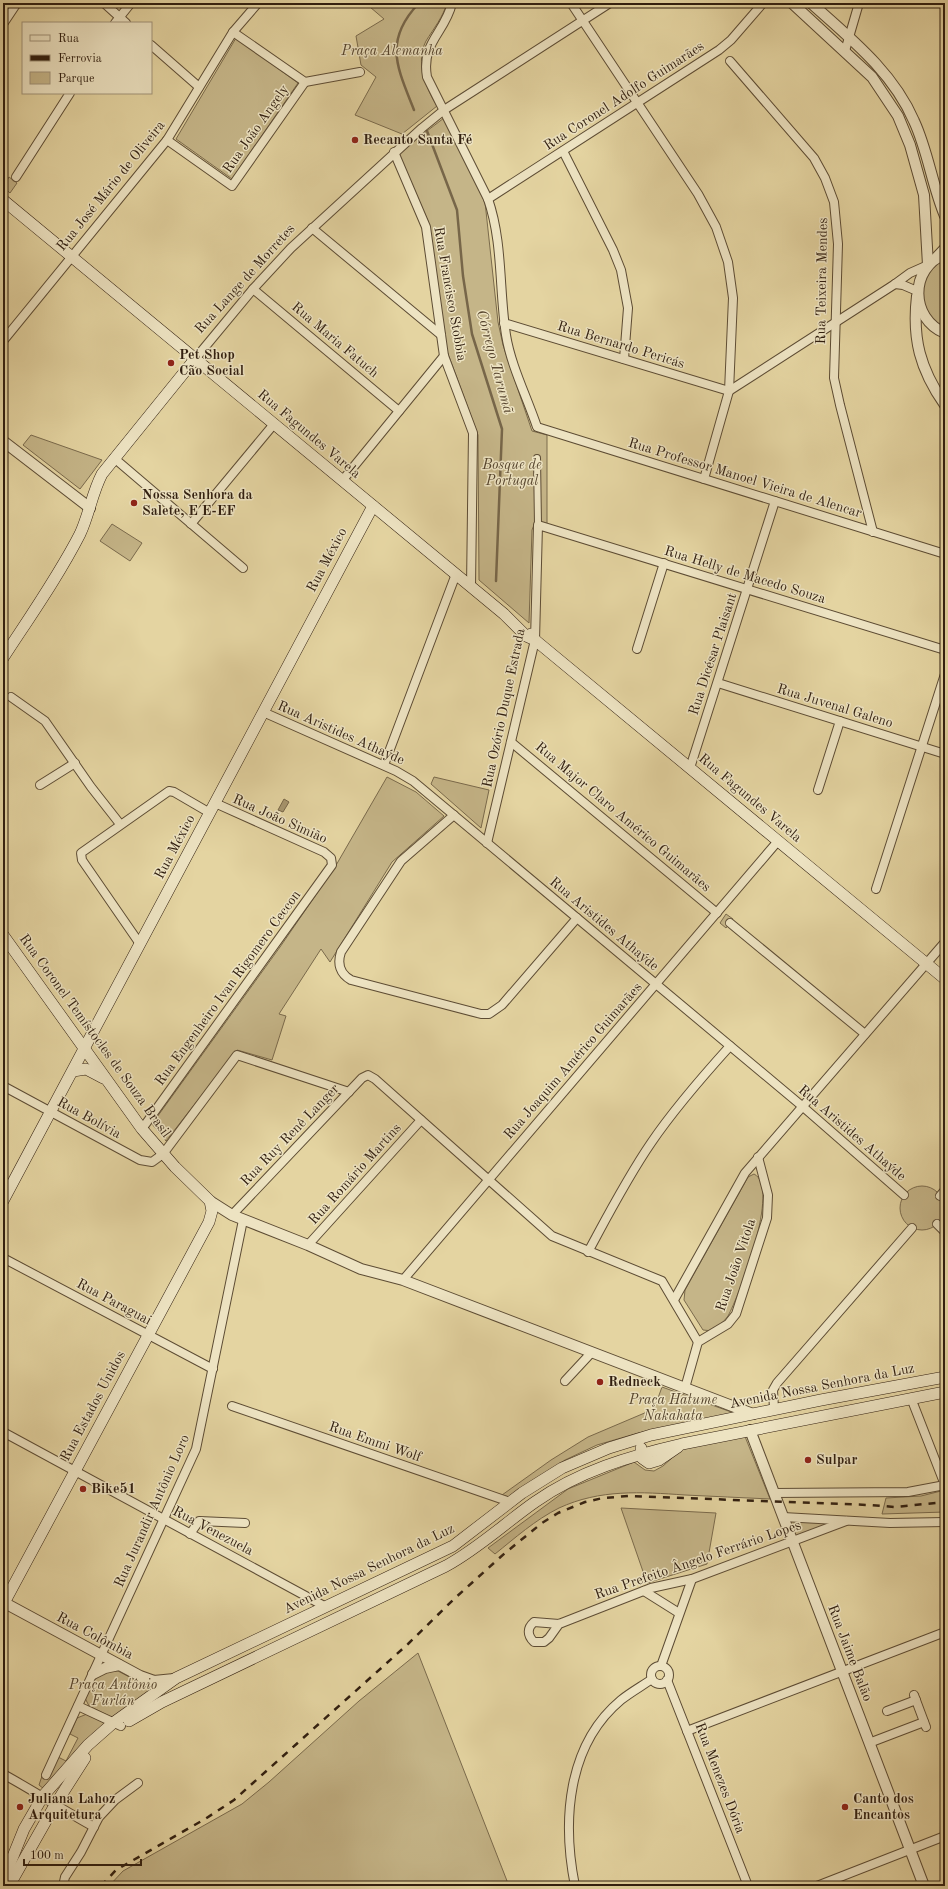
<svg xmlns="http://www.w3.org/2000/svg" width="948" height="1889" font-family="'Old Standard TT',serif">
<rect width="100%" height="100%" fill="#e4d4a1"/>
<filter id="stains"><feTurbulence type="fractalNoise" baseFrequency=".005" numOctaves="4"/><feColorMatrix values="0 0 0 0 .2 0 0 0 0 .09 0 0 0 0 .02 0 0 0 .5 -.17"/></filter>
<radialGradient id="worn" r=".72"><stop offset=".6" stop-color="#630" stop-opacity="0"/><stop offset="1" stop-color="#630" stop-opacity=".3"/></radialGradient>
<!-- green -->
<g fill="#c5b588" stroke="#7a6a4c">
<path d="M373 3H447C443 17 434 28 426 41 415 62 426 88 437 106L402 134 355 115 376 77 361 65 356 36 384 19 370 7Z"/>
<polygon points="236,38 298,83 232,179 176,139"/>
<polygon points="444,118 485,202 498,322 503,345 532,431 547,435 547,524 541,522 534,525 532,530 529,623 479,580 478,435 447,351 428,221 398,153"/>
<polygon points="9,177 17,183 10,193 3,187"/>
<path d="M945 259V328C938 325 930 319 926 312 917 293 925 267 945 259Z"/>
<polygon points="31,435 102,460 80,489 23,445"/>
<polygon points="112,524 142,543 130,561 100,541"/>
<polygon points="387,777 416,792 444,816 392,862 330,962 321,949 279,1014 286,1016 272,1060 237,1050 166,1141 152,1124 280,947 335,867"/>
<polygon points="434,777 489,790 481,828 431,784"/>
<polygon points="726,914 733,919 726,928 720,923"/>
<path d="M754 1174C781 1187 739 1296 728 1316 724 1322 718 1326 713 1331L703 1330 684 1300 685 1290 748 1177Z"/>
<circle cx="922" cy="1208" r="22"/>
<polygon points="662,1387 734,1413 638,1433 597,1445 565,1460 509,1497 502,1495 551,1460 588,1437 654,1409"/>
<path d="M744 1434 770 1499C742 1498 713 1496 685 1495 641 1492 600 1489 559 1508 535 1520 515 1538 495 1554L488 1548 568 1489 634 1462 645 1470 654 1471 663 1466 682 1449Z"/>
<polygon points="945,1490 945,1512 882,1514 886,1498 921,1496"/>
<polygon points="621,1508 716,1513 707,1564 647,1583"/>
<polygon points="790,1520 833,1523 796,1537"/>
<polygon points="418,1653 509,1886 109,1886 123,1871 242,1804 269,1782 359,1701"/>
<polygon points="111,1671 118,1671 154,1690 115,1719 89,1706 85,1698 97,1676"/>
<polygon points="87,1714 107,1724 44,1789 39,1785 42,1776 48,1779 58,1757 66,1761 78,1738 70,1734 77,1718"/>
</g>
<!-- water -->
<polygon fill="#a7966f" stroke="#776649" points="284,799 289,802 283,812 278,810"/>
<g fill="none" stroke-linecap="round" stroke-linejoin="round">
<!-- stream -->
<g stroke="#776649" stroke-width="2.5">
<path d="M414 110C397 67 383 41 419 3"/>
<polyline points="427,131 457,210 463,276 472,334 502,429 496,581"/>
</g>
<!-- pedestrian casing -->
<g stroke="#5d4c34" stroke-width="8">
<polyline id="pedestrian" points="537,458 538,525"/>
</g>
<!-- minor casing -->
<g stroke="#5d4c34" stroke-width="10">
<g id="minor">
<polyline points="104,3 126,23"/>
<path d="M452 3C445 33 421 42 427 77L488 199C503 242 499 290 506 335 511 366 527 397 537 427L945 554"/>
<polyline points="571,3 698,194 716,227 728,262 733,298 729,391 704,479"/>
<polyline points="115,23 131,3"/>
<polyline points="3,24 17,3"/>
<polyline points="233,32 305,82 360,72"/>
<polyline points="151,45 199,87"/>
<polyline points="845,51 859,3"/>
<polyline points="730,61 814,158 825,178 834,202 838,244 834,378 840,405 873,532"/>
<polyline points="167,140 232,186 305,82"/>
<polyline points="563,151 613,250 621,270 628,308 624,359"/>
<polyline points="394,152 426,227 444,356 473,433 471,587"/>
<polyline points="16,177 70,93"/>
<polyline points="488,199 719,50 731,40 763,3"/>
<polyline points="312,228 441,335"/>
<polyline points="895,284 903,285 917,291"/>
<polyline points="253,289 399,411"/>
<polyline points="504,323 729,391 895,284 910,273 928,265 945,247"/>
<polyline points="3,341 167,140 233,32 258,3"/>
<polyline points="195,359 253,289 291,248 422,128 444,110 610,3"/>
<polyline points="114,458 243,568"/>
<polyline points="342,481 444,356"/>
<polyline points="191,524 274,424"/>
<polyline points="637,649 664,563"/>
<polyline points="718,683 945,754"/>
<polyline points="11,697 45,721 91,787 120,824"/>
<polyline points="263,712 396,771 413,781 802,1106 904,1195"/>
<polyline points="511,742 717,913"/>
<polyline points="384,765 456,574"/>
<polyline points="690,768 775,501"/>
<polyline points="40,785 75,763"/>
<polyline points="818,790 840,721"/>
<path d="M454 815 401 861 341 952C337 964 340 974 351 980L481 1014H489L502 1005 577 918"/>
<polyline points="487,843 535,640 538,525 945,650"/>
<polyline points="876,889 945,674"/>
<polyline points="730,923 865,1034"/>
<polyline points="140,944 82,860 81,853 169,791 174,792 210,813"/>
<polyline points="3,1086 140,1160 152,1162 163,1154 237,1055 349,1092"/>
<polyline points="142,1129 332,865 331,858 324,852 215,803"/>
<polyline points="940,1196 945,1190"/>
<polyline points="232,1215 362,1078 368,1075 375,1079 552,1236 662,1281 698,1342"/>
<polyline points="937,1224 945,1232"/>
<polyline points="308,1245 421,1120"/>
<path d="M588 1252C608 1215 627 1178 651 1143 674 1109 702 1077 730 1046"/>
<polyline points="3,1258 213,1369"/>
<polyline points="403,1280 778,841"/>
<polyline points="674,1300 745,1173 945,942"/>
<polyline points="565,1381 592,1352"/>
<polyline points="685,1388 698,1342 728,1324 736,1314 767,1218 768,1195 758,1157"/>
<polyline points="911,1398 945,1485"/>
<polyline points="232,1406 510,1502"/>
<polyline points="774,1409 773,1390 777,1383 912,1228"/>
<polyline points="3,1432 326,1607"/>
<polyline points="774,1493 908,1492 945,1485"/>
<polyline points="783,1517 890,1523 945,1522"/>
<polyline points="190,1534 199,1521 245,1523"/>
<polyline points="644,1591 679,1613"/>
<path d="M559 1624 549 1638 544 1642H534C527 1635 527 1628 534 1622L559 1624 651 1588 692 1579 846 1521"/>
<polyline points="661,1666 692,1579"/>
<circle cx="660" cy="1675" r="9"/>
<polyline points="667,1680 748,1886"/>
<polyline points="914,1695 926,1727"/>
<polyline points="78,1706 121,1726"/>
<polyline points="887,1711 916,1700"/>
<polyline points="687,1731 945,1632"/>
<polyline points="869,1743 924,1722"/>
<path d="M3 1774C34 1791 63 1810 94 1827"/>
<polyline points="46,1775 196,1449 243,1220"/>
<polyline points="63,1886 65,1877 81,1852 99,1817 115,1800 138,1783"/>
<path d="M575 1886C562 1821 567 1745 621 1700 631 1692 642 1686 652 1679"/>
<polyline points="817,1886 945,1836"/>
</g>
</g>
<!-- tertiary casing -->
<g stroke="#5d4c34" stroke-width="12">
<g id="tertiary">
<polyline points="792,3 872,77 898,116 910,145 924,195 928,265"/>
<path d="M811 3C850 38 893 72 914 121 928 151 932 185 945 216"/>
<path d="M945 254C909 268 910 319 945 333"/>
<path d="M917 296C912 339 920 369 945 405"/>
<polyline points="3,441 90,508"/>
<polyline points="210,1201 232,1215 308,1245 361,1269 403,1280 753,1414"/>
<polyline points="750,1430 924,1886"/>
<polyline points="3,1602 140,1676 154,1681 174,1679"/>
<polyline points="93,1674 105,1668 119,1665"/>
</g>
</g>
<!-- secondary casing -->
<g stroke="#301e0f" stroke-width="12">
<g id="secondary">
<polyline points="3,200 504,614 526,636 535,640"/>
<polyline points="531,634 535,640 945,979"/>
<path d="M3 658C29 618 58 577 80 534 89 515 92 493 102 474L195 359"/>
<polyline points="3,935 142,1129 175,1167 210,1201 212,1211 209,1222 3,1605"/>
<polyline points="73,1071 86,1069 103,1078"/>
<polyline points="3,1201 373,506"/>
<polyline points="641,1448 642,1458 649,1463 659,1460 678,1447"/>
<path d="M129 1721 162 1702 446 1566C479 1548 505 1523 535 1502 579 1471 630 1456 682 1444L945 1392"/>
<polyline points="3,1881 24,1829 43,1796 88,1745 113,1723 176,1678 453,1546 522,1493 562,1468 609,1448 651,1435 821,1400 945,1377"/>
<polyline points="9,1886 55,1805 85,1758"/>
</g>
</g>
<!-- pedestrian -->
<use href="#pedestrian" stroke="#ede3c2" stroke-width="6"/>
<!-- minor -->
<use href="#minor" stroke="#ede3c2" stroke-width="8"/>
<!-- tertiary -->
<use href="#tertiary" stroke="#ede3c2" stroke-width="10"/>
<!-- secondary -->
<use href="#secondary" stroke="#ede3c2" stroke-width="11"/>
<!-- rail -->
<polyline stroke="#301e0f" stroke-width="2.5" stroke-dasharray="7 7" stroke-linecap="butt" points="101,1886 116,1870 205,1819 234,1800 408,1644 454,1599 505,1553 542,1523 558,1513 585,1502 603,1498 629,1496 869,1505 895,1507 945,1502"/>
</g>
<!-- markers -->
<g fill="#8f2418" stroke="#ede3c2" stroke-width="1.5">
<circle cx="355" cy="140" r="4"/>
<circle cx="171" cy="363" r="4"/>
<circle cx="134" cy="503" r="4"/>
<circle cx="600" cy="1382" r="4"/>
<circle cx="808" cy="1460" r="4"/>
<circle cx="83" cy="1489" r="4"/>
<circle cx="20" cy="1807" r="4"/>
<circle cx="845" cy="1807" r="4"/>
</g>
<g text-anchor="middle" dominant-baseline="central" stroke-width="3" stroke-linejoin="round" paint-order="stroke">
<!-- park labels -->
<g font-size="14" font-style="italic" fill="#55442d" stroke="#ede3c2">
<text x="392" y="51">Praça Alemanha</text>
<text x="512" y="465">Bosque de<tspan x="512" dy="16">Portugal</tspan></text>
<text x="673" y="1400">Praça Hatume<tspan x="673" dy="16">Nakahata</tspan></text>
<text x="113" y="1685">Praça Antônio<tspan x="113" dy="16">Furlán</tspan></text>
</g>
<!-- street labels -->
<g font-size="14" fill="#301e0f" stroke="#ede3c2">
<text transform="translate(624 96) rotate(-33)">Rua Coronel Adolfo Guimarães</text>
<text transform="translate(256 129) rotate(-55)">Rua João Angely</text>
<text transform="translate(111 186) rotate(-51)">Rua José Mário de Oliveira</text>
<text transform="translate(245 279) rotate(-48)">Rua Lange de Morretes</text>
<text transform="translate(822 281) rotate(-89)">Rua Teixeira Mendes</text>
<text transform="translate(450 294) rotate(80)">Rua Francisco Stobbia</text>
<text transform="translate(335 340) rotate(40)">Rua Maria Fatuch</text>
<text transform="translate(621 345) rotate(17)">Rua Bernardo Pericás</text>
<text transform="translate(309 434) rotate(40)">Rua Fagundes Varela</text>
<text transform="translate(745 478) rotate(17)">Rua Professor Manoel Vieira de Alencar</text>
<text transform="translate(327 560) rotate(-62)">Rua México</text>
<text transform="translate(745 575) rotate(17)">Rua Helly de Macedo Souza</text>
<text transform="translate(713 654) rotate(-72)">Rua Dicésar Plaisant</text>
<text transform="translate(835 706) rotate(17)">Rua Juvenal Galeno</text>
<text transform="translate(504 708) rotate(-78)">Rua Ozório Duque Estrada</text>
<text transform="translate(341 733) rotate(24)">Rua Aristides Athaýde</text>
<text transform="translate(750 798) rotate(40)">Rua Fagundes Varela</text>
<text transform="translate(623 817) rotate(40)">Rua Major Claro Américo Guimarães</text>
<text transform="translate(280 819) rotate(24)">Rua João Simião</text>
<text transform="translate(175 847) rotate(-62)">Rua México</text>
<text transform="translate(604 924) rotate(40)">Rua Aristides Athaýde</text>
<text transform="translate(228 988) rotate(-54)">Rua Engenheiro Ivan Rigomero Ceccon</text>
<text transform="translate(95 1036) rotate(54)">Rua Coronel Temístocles de Souza Brasil</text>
<text transform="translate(573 1061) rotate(-49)">Rua Joaquim Américo Guimarães</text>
<text transform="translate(89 1118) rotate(29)">Rua Bolívia</text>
<text transform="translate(852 1133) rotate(41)">Rua Aristides Athaýde</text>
<text transform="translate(290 1135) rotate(-46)">Rua Ruy Renê Langer</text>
<text transform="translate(355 1174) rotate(-48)">Rua Romário Martins</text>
<text transform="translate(736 1265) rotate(-71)">Rua João Vitola</text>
<text transform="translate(114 1302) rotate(28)">Rua Paraguai</text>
<text transform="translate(822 1386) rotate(-11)">Avenida Nossa Senhora da Luz</text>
<text transform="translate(93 1406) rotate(-62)">Rua Estados Unidos</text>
<text transform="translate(375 1442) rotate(19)">Rua Emmi Wolf</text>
<text transform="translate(152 1511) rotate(-66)">Rua Jurandir Antônio Loro</text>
<text transform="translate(213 1531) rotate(28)">Rua Venezuela</text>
<text transform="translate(698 1560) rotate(-19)">Rua Prefeito Ângelo Ferrário Lopes</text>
<text transform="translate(369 1569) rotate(-26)">Avenida Nossa Senhora da Luz</text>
<text transform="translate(95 1636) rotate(28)">Rua Colômbia</text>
<text transform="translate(850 1653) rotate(69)">Rua Jaime Balão</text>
<text transform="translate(720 1778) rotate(69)">Rua Menezes Dória</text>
</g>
<!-- poi labels -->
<g font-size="14" font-weight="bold" fill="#301e0f" stroke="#ede3c2" text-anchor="start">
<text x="363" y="140">Recanto Santa Fé</text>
<text x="179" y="355">Pet Shop<tspan x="179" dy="16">Cão Social</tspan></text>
<text x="142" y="495">Nossa Senhora da<tspan x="142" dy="16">Salete, E E-EF</tspan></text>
<text x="608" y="1382">Redneck</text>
<text x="816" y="1460">Sulpar</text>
<text x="91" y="1489">Bike51</text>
<text x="28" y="1799">Juliana Lahoz<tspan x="28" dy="16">Arquitetura</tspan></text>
<text x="853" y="1799">Canto dos<tspan x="853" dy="16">Encantos</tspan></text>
</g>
<!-- water labels -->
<g font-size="15" font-style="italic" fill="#5a4831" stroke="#ede3c2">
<text transform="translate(494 362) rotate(75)">Córrego Tarumã</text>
</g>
</g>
<!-- margin -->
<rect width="948" height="1889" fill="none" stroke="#e4d4a1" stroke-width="16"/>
<rect x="4" y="4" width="940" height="1881" fill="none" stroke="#301e0f" stroke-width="2"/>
<rect x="8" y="8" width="932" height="1873" fill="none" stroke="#301e0f"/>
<!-- legend -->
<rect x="22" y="22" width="130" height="72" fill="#ede3c2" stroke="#a1947a"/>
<rect x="30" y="35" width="20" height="6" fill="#ede3c2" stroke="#a1947a"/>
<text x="58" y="42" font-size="12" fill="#301e0f">Rua</text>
<rect x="30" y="55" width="20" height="6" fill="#301e0f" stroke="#a1947a"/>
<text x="58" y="62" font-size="12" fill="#301e0f">Ferrovia</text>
<rect x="30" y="72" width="20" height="12" fill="#c5b588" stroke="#a1947a"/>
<text x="58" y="82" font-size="12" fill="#301e0f">Parque</text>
<!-- scale -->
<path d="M24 1859v6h117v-6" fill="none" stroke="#301e0f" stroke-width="2"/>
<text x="30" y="1859" font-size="12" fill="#301e0f" stroke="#ede3c2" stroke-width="3" paint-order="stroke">100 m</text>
<rect width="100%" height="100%" filter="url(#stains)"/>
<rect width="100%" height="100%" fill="url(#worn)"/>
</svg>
